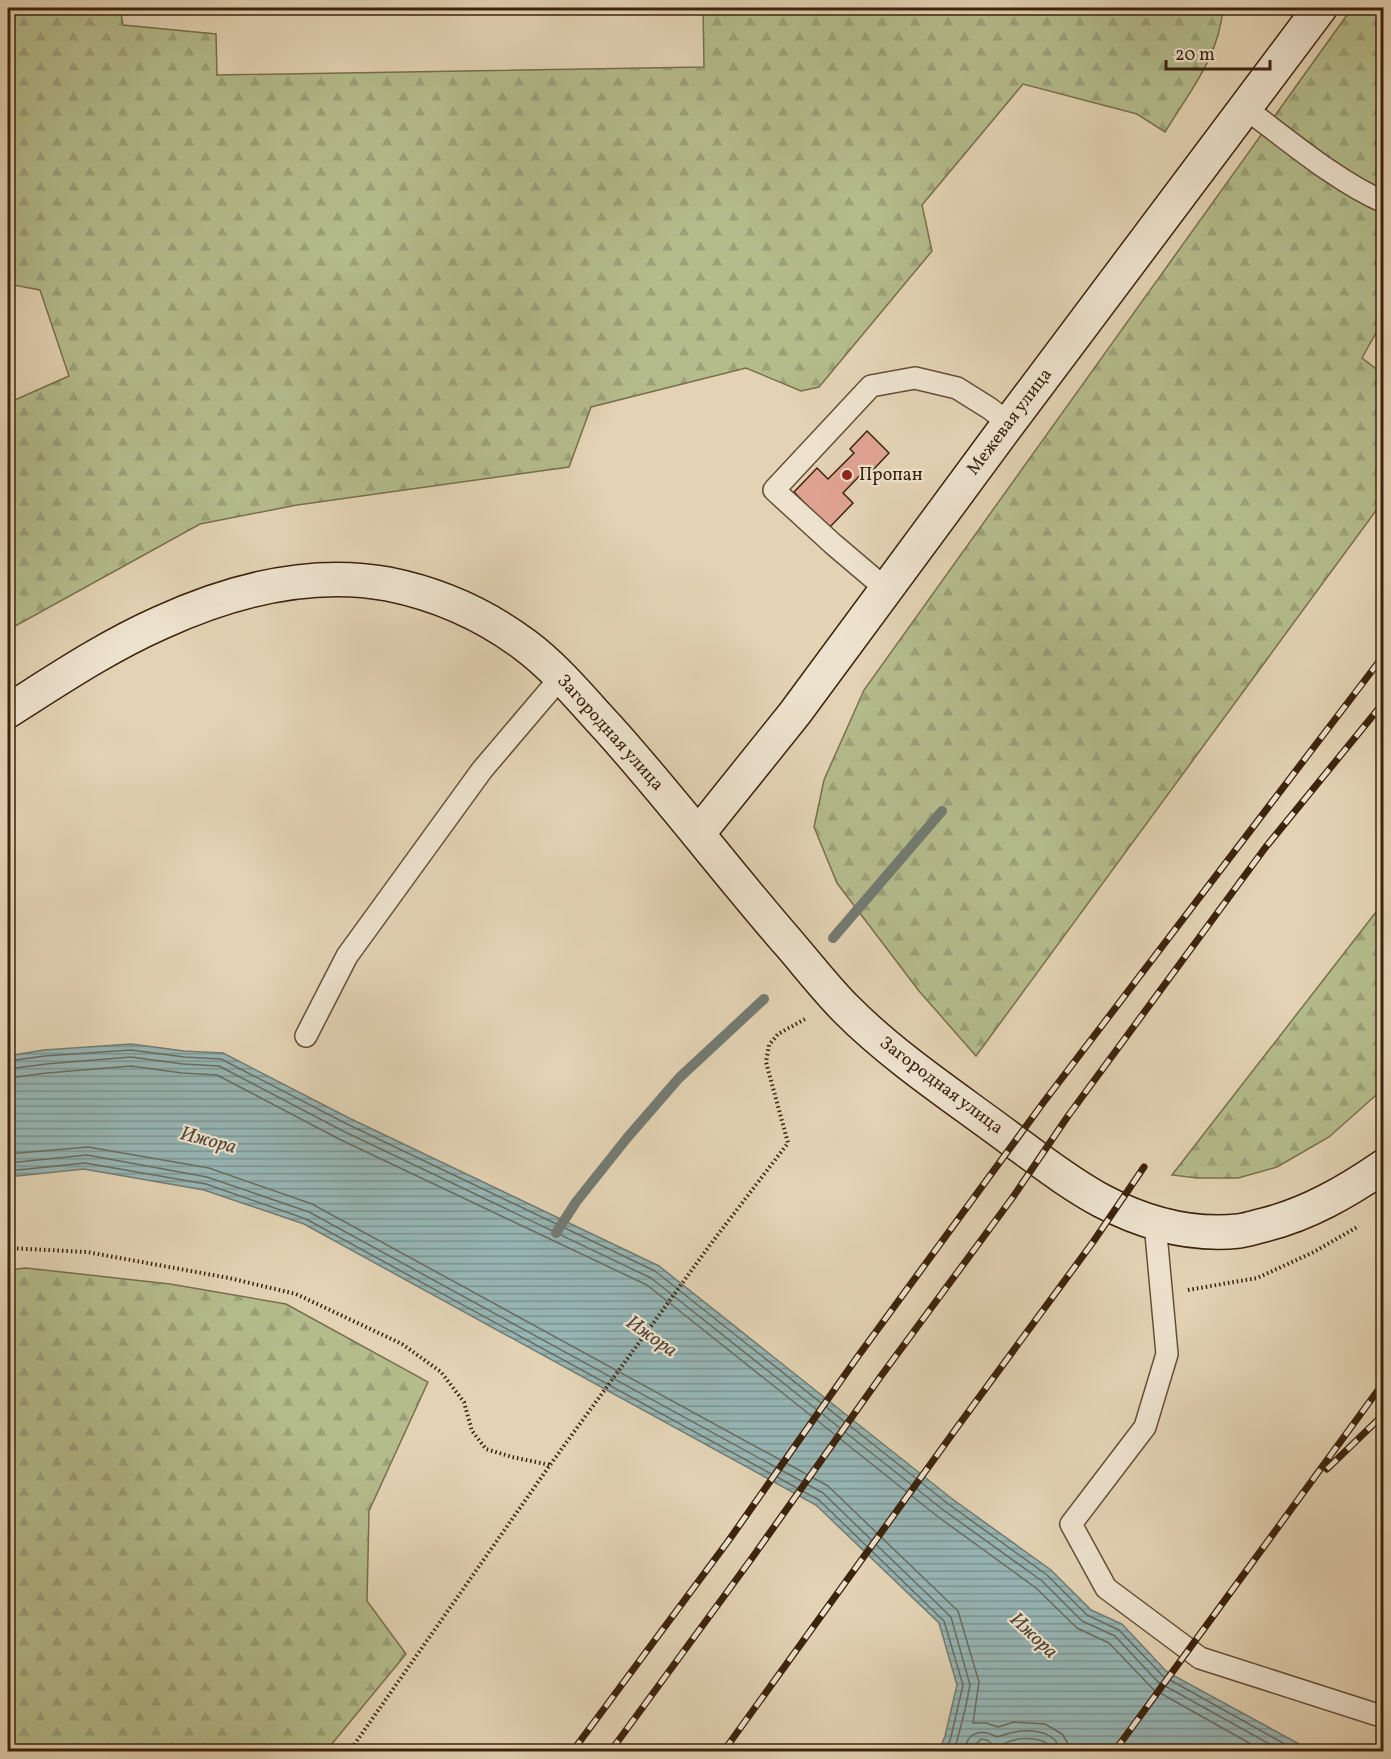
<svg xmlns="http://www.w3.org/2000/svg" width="1391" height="1759" font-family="Vollkorn,serif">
<defs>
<pattern id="forest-firs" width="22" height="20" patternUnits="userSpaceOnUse" patternTransform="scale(1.5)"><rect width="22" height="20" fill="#b4bc8c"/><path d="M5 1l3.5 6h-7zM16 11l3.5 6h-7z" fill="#9ca178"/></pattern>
<pattern id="water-rules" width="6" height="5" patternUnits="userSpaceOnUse" patternTransform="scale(1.5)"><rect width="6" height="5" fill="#97b6b5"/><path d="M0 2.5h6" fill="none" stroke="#7c9492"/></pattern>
</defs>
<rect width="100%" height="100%" fill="#e3d3b4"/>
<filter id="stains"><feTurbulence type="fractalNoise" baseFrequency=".00333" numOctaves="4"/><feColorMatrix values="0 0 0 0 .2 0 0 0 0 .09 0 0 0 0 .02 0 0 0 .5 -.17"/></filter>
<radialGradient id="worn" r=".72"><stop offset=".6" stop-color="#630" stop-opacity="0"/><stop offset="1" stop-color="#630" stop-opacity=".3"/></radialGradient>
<!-- forest -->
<g fill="url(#forest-firs)" stroke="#78704c" stroke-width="1.5">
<path d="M8 8H120L123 25 216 34 217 75 704 67 703 8H1223C1219 57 1190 91 1165 132L1137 114 1023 84 922 205 932 251 819 387 801 391 746 368 591 407 569 467 297 505 200 524 8 630V403L69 376 40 290 8 284Z"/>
<polygon points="1352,8 1383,8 1383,320 1362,358 1383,374 1383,501 976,1056 919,991 837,883 814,827 824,780 864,690"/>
<polygon points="1383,903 1383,1089 1329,1137 1277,1167 1238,1178 1197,1178 1172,1175"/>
<polygon points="26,1268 170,1284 286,1304 428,1382 369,1511 367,1601 406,1654 326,1751 8,1751 8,1270"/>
</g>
<!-- water -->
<polygon fill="url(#water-rules)" stroke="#737b72" stroke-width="1.5" points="131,1044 184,1051 223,1053 349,1118 659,1266 951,1498 1051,1570 1091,1610 1122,1624 1167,1672 1312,1751 1050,1752 1039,1745 1015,1745 998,1751 992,1751 983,1745 976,1751 939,1751 945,1736 957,1685 939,1623 816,1505 304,1224 204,1190 84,1169 8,1177 8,1056 44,1050"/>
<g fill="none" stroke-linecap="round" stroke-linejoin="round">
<!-- shore -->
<g stroke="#6a6c61" stroke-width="1.5">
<polyline points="8,1061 45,1056 131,1050 184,1057 221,1059 347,1124 655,1271 947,1503 1047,1575 1087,1615 1119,1630 1163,1676 1299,1752"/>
<polyline points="8,1069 46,1064 131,1057 183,1064 219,1066 343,1131 651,1278 942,1509 1042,1581 1082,1621 1115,1636 1158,1682 1284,1752"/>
<polyline points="8,1078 47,1073 131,1066 182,1073 217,1075 339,1139 647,1285 937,1516 1036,1588 1077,1628 1109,1643 1153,1689 1265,1752"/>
<polyline points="8,1154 88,1147 209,1168 312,1204 828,1486 958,1611 979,1682 973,1723 986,1723 998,1727 1014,1722 1045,1724 1062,1734 1067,1742 1068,1752"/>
<polyline points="8,1163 87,1155 207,1177 309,1212 823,1493 951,1617 970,1685 965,1710 954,1752"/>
<polyline points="8,1171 85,1163 206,1184 306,1219 819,1500 944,1621 963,1685 951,1737 946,1752"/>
<path d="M965 1752C966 1731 982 1729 997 1737 1016 1730 1041 1726 1056 1741L1059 1752"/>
<path d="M972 1752 974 1746 981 1739 987 1740 997 1748C1011 1737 1035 1735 1050 1745L1051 1752"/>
</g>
<!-- stream -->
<g stroke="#737b72" stroke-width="10">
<polyline points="833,938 942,811"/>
<polyline points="556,1233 576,1202 627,1138 679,1078 764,999"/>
</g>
</g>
<!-- building -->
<polygon fill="#e0a392" stroke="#3c230d" stroke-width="1.5" points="867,431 889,453 872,471 868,467 843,493 853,503 829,528 794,492 817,468 828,479 854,453 850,449"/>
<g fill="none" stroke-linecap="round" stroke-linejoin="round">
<!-- lane casing -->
<g stroke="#664f37" stroke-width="24">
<g id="lane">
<path d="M1245 108C1287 139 1336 181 1384 202"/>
<polyline points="886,589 833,544 774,490 871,386 915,378 957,388 989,408 1009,423"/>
<polyline points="306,1036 347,956 482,770 561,677"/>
<polyline points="1155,1223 1167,1354 1145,1427 1071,1524 1106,1588 1200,1658 1384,1717"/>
</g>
</g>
<!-- secondary casing -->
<g stroke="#3c230d" stroke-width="36">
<g id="secondary">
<path d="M8 711C57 680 106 647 160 623 230 591 311 570 388 584 438 594 485 615 525 645 556 668 582 700 608 728 672 799 729 875 792 947 810 968 827 990 847 1010 896 1059 956 1098 1012 1140 1041 1161 1070 1184 1102 1201 1144 1223 1192 1236 1239 1231 1247 1230 1256 1227 1264 1225 1308 1214 1346 1192 1384 1166"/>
<polyline points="698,834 795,713 1009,423 1320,8"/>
</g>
</g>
<!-- path -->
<g stroke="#3c230d" stroke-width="4" stroke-dasharray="1.5 3" stroke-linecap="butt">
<polyline points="8,1248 87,1252 229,1278 296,1294 402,1344 441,1372 464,1402 472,1431 486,1449 512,1457 550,1465"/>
<polyline points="1188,1290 1257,1278 1314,1252 1359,1226"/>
<polyline points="349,1752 550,1465 710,1245 788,1143 766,1062 769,1045 778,1034 807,1018"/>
</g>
<!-- lane -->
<use href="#lane" stroke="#ede2ce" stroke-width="21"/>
<!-- secondary -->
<use href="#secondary" stroke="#ede2ce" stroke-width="33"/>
<!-- rail casing -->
<g stroke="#3c230d" stroke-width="7">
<g id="rail">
<polyline points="1327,1469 1384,1414"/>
<polyline points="572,1752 729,1540 856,1359 1043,1103 1384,655"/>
<polyline points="610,1752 752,1558 881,1376 1013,1197 1068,1116 1265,848 1384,702"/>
<polyline points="723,1752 958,1426 1093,1242 1144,1167"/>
<polyline points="1114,1752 1384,1382"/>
</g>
</g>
<!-- rail -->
<use href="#rail" stroke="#ede2ce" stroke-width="4.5" stroke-dasharray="14" stroke-linecap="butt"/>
</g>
<!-- markers -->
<circle fill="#8f2418" stroke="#ede2ce" stroke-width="2" cx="847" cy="475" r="6"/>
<g text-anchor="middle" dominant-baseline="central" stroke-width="4.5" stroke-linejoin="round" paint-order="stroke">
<!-- street labels -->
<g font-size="18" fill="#3c230d" stroke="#ede2ce">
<text transform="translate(1010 422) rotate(-53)">Межевая улица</text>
<text transform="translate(610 733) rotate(48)">Загородная улица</text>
<text transform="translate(941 1086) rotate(37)">Загородная улица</text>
</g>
<!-- poi labels -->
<g font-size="18" fill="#3c230d" stroke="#ede2ce" text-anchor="start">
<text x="859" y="475">Пропан</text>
</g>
<!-- water labels -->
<g font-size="20" font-style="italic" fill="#534837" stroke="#ede2ce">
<text transform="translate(208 1141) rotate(15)">Ижора</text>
<text transform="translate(651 1337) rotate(35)">Ижора</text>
<text transform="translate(1033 1636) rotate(43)">Ижора</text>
</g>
</g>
<!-- margin -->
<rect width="1391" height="1759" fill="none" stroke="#e3d3b4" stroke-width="30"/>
<rect x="9" y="9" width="1373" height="1741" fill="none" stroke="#3c230d" stroke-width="3"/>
<rect x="15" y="15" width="1361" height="1729" fill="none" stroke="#3c230d" stroke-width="1.5"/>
<!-- scale -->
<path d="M1166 60v9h104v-9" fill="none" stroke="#3c230d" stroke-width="3"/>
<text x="1175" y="60" font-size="18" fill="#3c230d" stroke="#ede2ce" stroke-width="4.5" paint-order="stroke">20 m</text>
<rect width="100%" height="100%" filter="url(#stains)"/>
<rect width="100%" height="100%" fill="url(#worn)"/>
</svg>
